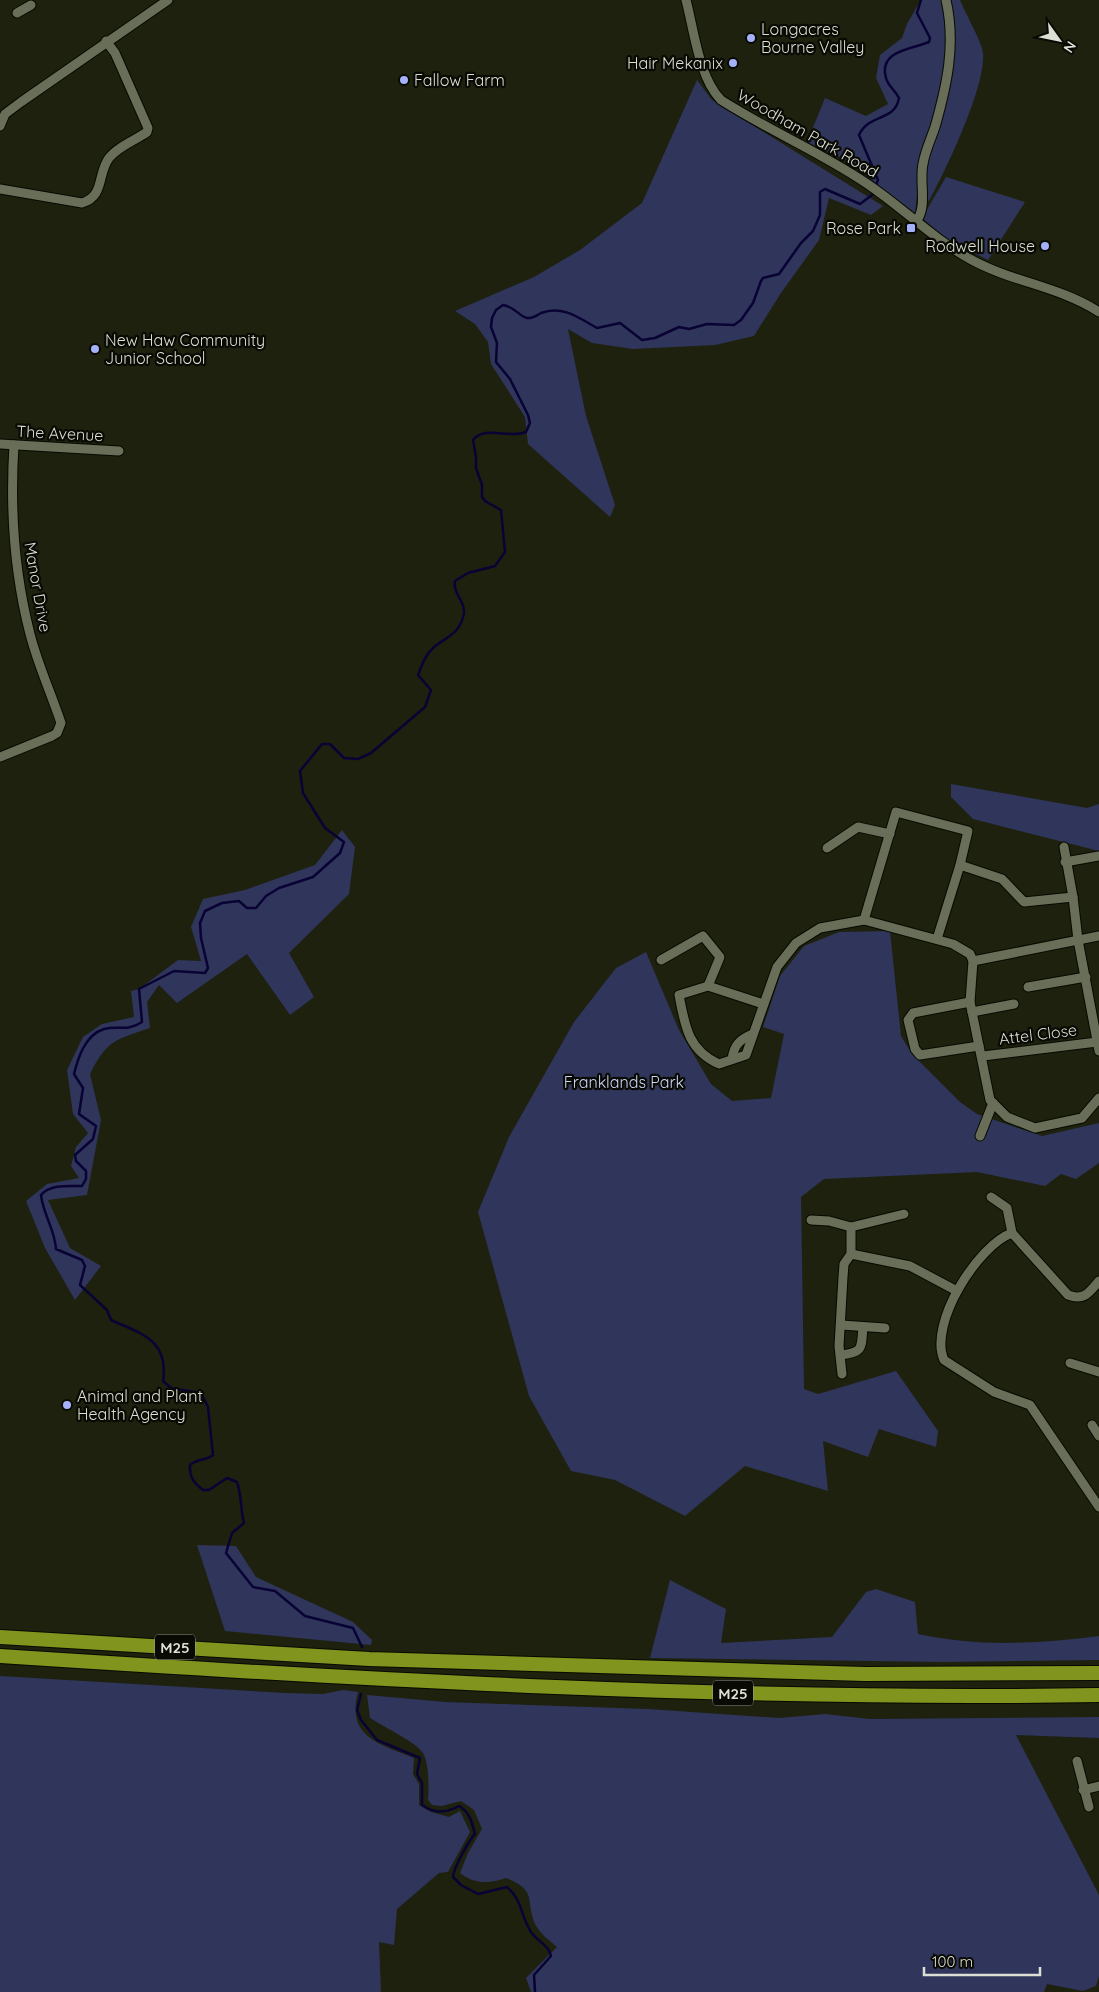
<svg xmlns="http://www.w3.org/2000/svg" width="1099" height="1992" font-family="Quicksand,sans-serif">
<rect width="100%" height="100%" fill="#1d210e"/>
<!-- green -->
<g fill="#30355b">
<path d="M921 0H960C965 13 982 42 983 53 986 86 946 170 929 201L917 195 915 213 846 160 807 142 825 98 866 116 888 104 876 78 880 55 902 38 907 24Z"/>
<polygon points="697,80 712,100 883,206 871,215 829,198 819,240 781,293 754,336 715,345 633,349 592,343 568,329 586,416 615,505 610,517 528,444 525,417 491,364 488,342 475,324 455,311 534,277 580,250 642,203"/>
<polygon points="946,177 1025,202 988,260 948,240 922,218"/>
<polygon points="951,784 1087,808 1099,804 1099,851 973,819 951,797"/>
<path d="M342 830 355 847 349 894 289 953 314 997 290 1015 247 954 177 1003 159 985 147 1002 150 1028C115 1040 107 1040 90 1074L101 1120 87 1195 48 1200 70 1248 101 1266 75 1300 45 1248 26 1201 47 1184 79 1178 71 1166 76 1147 88 1133 73 1114 67 1070 83 1037 102 1024 134 1017 131 991 139 989 178 960 201 961 191 927 203 899 245 890 315 865Z"/>
<polygon points="890,931 901,1036 912,1054 960,1102 977,1114 1042,1136 1099,1123 1099,1163 1076,1179 1061,1174 1045,1186 977,1172 824,1179 801,1197 804,1389 818,1394 896,1371 938,1431 936,1447 879,1429 868,1457 823,1441 828,1491 745,1466 685,1516 615,1480 571,1471 529,1396 478,1212 509,1137 574,1022 616,968 646,952 679,1030 711,1084 732,1101 771,1098 784,1034 763,1027 780,976 804,946 839,932"/>
<polygon points="197,1545 236,1546 256,1577 353,1622 372,1640 371,1645 225,1631"/>
<path d="M670 1580 726 1609 721 1643 832 1637 866 1592 876 1589 915 1602 918 1634C977 1647 1040 1644 1099 1636V1660L944 1662 650 1658Z"/>
<path d="M0 1676 285 1693 323 1694 343 1690 358 1692C346 1737 379 1744 414 1758L413 1774 419 1784V1805L431 1812 449 1817 460 1811 470 1832 448 1872 439 1873 397 1909 394 1945 379 1942 381 1992H0Z"/>
<path d="M367 1695 445 1702 648 1709 779 1718 825 1714 870 1719 1099 1717V1738L1016 1735 1099 1895V1976L1096 1986 1083 1991 1047 1984 1044 1992H531L526 1978 557 1947C549 1940 540 1934 535 1924 525 1900 538 1891 506 1878 489 1884 474 1884 460 1873L468 1853 482 1829 474 1810 461 1801 442 1806 432 1805 428 1800C429 1788 429 1763 423 1753 416 1742 382 1726 370 1718Z"/>
</g>
<g fill="none" stroke-linecap="round" stroke-linejoin="round">
<!-- stream -->
<g stroke="#090335" stroke-width="2.5">
<path d="M362 1647 353 1628 305 1616 275 1591 253 1587 226 1553 232 1533 244 1523C240 1508 242 1496 237 1482L227 1478 209 1490H203C194 1483 189 1477 190 1465 198 1458 206 1461 213 1455L208 1407 201 1393 171 1388 163 1381C169 1340 142 1334 111 1320L107 1310 80 1285 85 1266 82 1260 56 1249C55 1230 43 1214 41 1195 50 1184 69 1186 82 1186L86 1179V1171L76 1161 75 1155 93 1139 96 1126 79 1114 83 1088 74 1074C78 1058 85 1035 104 1029 118 1025 127 1032 142 1022L139 989 174 971 205 973 208 968 201 938 200 923 205 911 222 903 239 901 247 908H256L266 896 279 888 313 877 340 853 344 842 325 828 303 793 300 771 322 744H330L344 758 358 759 371 753 425 707 431 690 418 675C422 665 425 655 434 647 445 638 459 634 463 617 468 603 452 594 455 581L468 573 495 566 505 552 501 510 485 501 482 497V485L476 468V457L473 440C485 425 509 439 526 432L530 423 528 415 510 379 496 362 497 343 491 327 492 318 496 310 503 305C515 307 519 316 527 318 532 319 537 315 541 313 563 305 579 318 597 328L620 323 642 340 655 338 679 327 689 329 707 324 734 325 741 320 753 303 761 281 763 278 779 274 801 243 813 231 820 215V192L825 189 860 204 872 195 878 180 859 135C869 113 895 122 899 98 895 90 888 86 886 78 878 50 913 49 929 42L930 38 917 13 921 0"/>
<path d="M361 1694 357 1710 361 1720 377 1740 420 1758 417 1774 422 1783V1805C435 1814 446 1813 459 1806 470 1812 472 1823 475 1834 469 1840 453 1869 453 1877L461 1885 478 1894 507 1887C522 1899 521 1917 531 1932 538 1942 549 1945 551 1956L534 1975 535 1992"/>
</g>
<!-- minor casing -->
<g stroke="#070a00" stroke-width="11">
<g id="minor">
<path d="M686 0C694 30 699 78 721 100 768 130 820 152 866 183 902 207 932 238 970 259 1011 282 1059 286 1099 312"/>
<polyline points="17,13 31,5"/>
<polyline points="0,126 5,114 21,102 168,0"/>
<path d="M0 189 82 203C105 196 97 174 109 158 117 147 136 140 147 132L148 128 115 53 106 41"/>
<path d="M916 222C928 206 919 183 923 164 925 151 931 139 935 127 947 85 956 44 946 0"/>
<polyline points="0,444 119,451"/>
<path d="M0 757 52 736 57 733 61 723C51 693 38 665 30 634 14 572 10 508 14 445"/>
<polyline points="1064,847 1073,897 1078,940 1099,1051"/>
<polyline points="827,848 858,827 890,834"/>
<polyline points="1065,862 1099,856"/>
<polyline points="960,865 1002,879 1024,902 1073,897"/>
<polyline points="864,920 896,812 968,831 960,865 937,939"/>
<polyline points="661,960 703,936 720,957 708,986"/>
<polyline points="973,961 1099,936"/>
<polyline points="1028,987 1086,977"/>
<polyline points="970,1002 913,1013 908,1020 915,1049 920,1055 979,1046"/>
<path d="M763 1004 708 986 679 995C685 1026 688 1050 719 1064L746 1055 777 967 796 943 820 928 864 920 953 944 970 954 973 961 970 1002 990 1100 1007 1117 1035 1128 1082 1118 1099 1098"/>
<polyline points="972,1012 1014,1004"/>
<polyline points="983,1056 1097,1042"/>
<path d="M732 1059C734 1045 740 1039 753 1034"/>
<polyline points="980,1136 993,1103"/>
<path d="M991 1197 1007 1208 1012 1233 1068 1295C1084 1301 1089 1293 1099 1281"/>
<polyline points="811,1220 829,1221 851,1227"/>
<path d="M1012 1233C978 1245 928 1324 944 1360L994 1392 1030 1405 1099 1507"/>
<polyline points="851,1254 910,1266 957,1291"/>
<polyline points="841,1325 885,1328"/>
<path d="M841 1355C864 1352 861 1348 863 1327"/>
<polyline points="1070,1363 1099,1372"/>
<polyline points="842,1374 839,1346 843,1277 844,1264 851,1254 851,1227 904,1214"/>
<polyline points="1092,1425 1099,1436"/>
<polyline points="1077,1761 1089,1807"/>
<polyline points="1083,1790 1099,1786"/>
</g>
</g>
<!-- highway casing -->
<g stroke="#070a00" stroke-width="16">
<g id="highway">
<polyline points="0,1637 369,1659 865,1674 1099,1673"/>
<path d="M0 1656C366 1680 732 1701 1099 1695"/>
</g>
</g>
<!-- minor -->
<use href="#minor" stroke="#686e58" stroke-width="9"/>
<!-- highway -->
<use href="#highway" stroke="#81941e" stroke-width="14"/>
</g>
<!-- markers -->
<g fill="#a6b1fc" stroke="#080a03" stroke-width="2">
<circle cx="751" cy="38" r="5"/>
<circle cx="733" cy="63" r="5"/>
<circle cx="404" cy="80" r="5"/>
<rect x="906" y="223" width="10" height="10" rx="2.5"/>
<circle cx="1045" cy="246" r="5"/>
<circle cx="95" cy="349" r="5"/>
<circle cx="67" cy="1405" r="5"/>
</g>
<g text-anchor="middle" dominant-baseline="central" stroke-width="4.5" stroke-linejoin="round" paint-order="stroke">
<!-- shield labels -->
<g fill="#080a03" stroke="#9c9f95" stroke-width="1">
<rect x="155" y="1634.5" width="40" height="25" rx="4"/>
<rect x="713" y="1680.5" width="40" height="25" rx="4"/>
</g>
<g font-size="15" font-weight="bold" fill="#dcdfd3">
<text x="175" y="1647">M25</text>
<text x="733" y="1693">M25</text>
</g>
<!-- poi labels -->
<g font-size="16" fill="#dcdfd3" stroke="#080a03" text-anchor="start">
<text x="761" y="29">Longacres<tspan x="761" dy="18">Bourne Valley</tspan></text>
<text x="723" y="63" text-anchor="end">Hair Mekanix</text>
<text x="414" y="80">Fallow Farm</text>
<text x="901" y="228" text-anchor="end">Rose Park</text>
<text x="1035" y="246" text-anchor="end">Rodwell House</text>
<text x="105" y="340">New Haw Community<tspan x="105" dy="18">Junior School</tspan></text>
<text x="77" y="1396">Animal and Plant<tspan x="77" dy="18">Health Agency</tspan></text>
</g>
<!-- street labels -->
<g font-size="16" fill="#dcdfd3" stroke="#080a03">
<text transform="translate(808 133) rotate(30)">Woodham Park Road</text>
<text transform="translate(60 433) rotate(3)">The Avenue</text>
<text transform="translate(38 587) rotate(80)">Manor Drive</text>
<text transform="translate(1038 1034) rotate(-7)">Attel Close</text>
</g>
<!-- park labels -->
<g font-size="16" fill="#cfd5f9" stroke="#080a03">
<text x="624" y="1082">Franklands Park</text>
</g>
</g>
<!-- north arrow -->
<g transform="translate(1059 40) rotate(123)" stroke="#080a03" stroke-width="4" paint-order="stroke">
<path d="M0-4L9 19L0 12L-9 19Z" fill="#dcdfd3"/>
<text y="-8" font-size="14" font-weight="bold" text-anchor="middle" fill="#dcdfd3">N</text>
</g>
<!-- scale -->
<path d="M924 1967v8h116v-8" fill="none" stroke="#dcdfd3" stroke-width="2.5"/>
<text x="932" y="1967" font-size="15" fill="#dcdfd3" stroke="#080a03" stroke-width="4" paint-order="stroke">100 m</text>
</svg>
